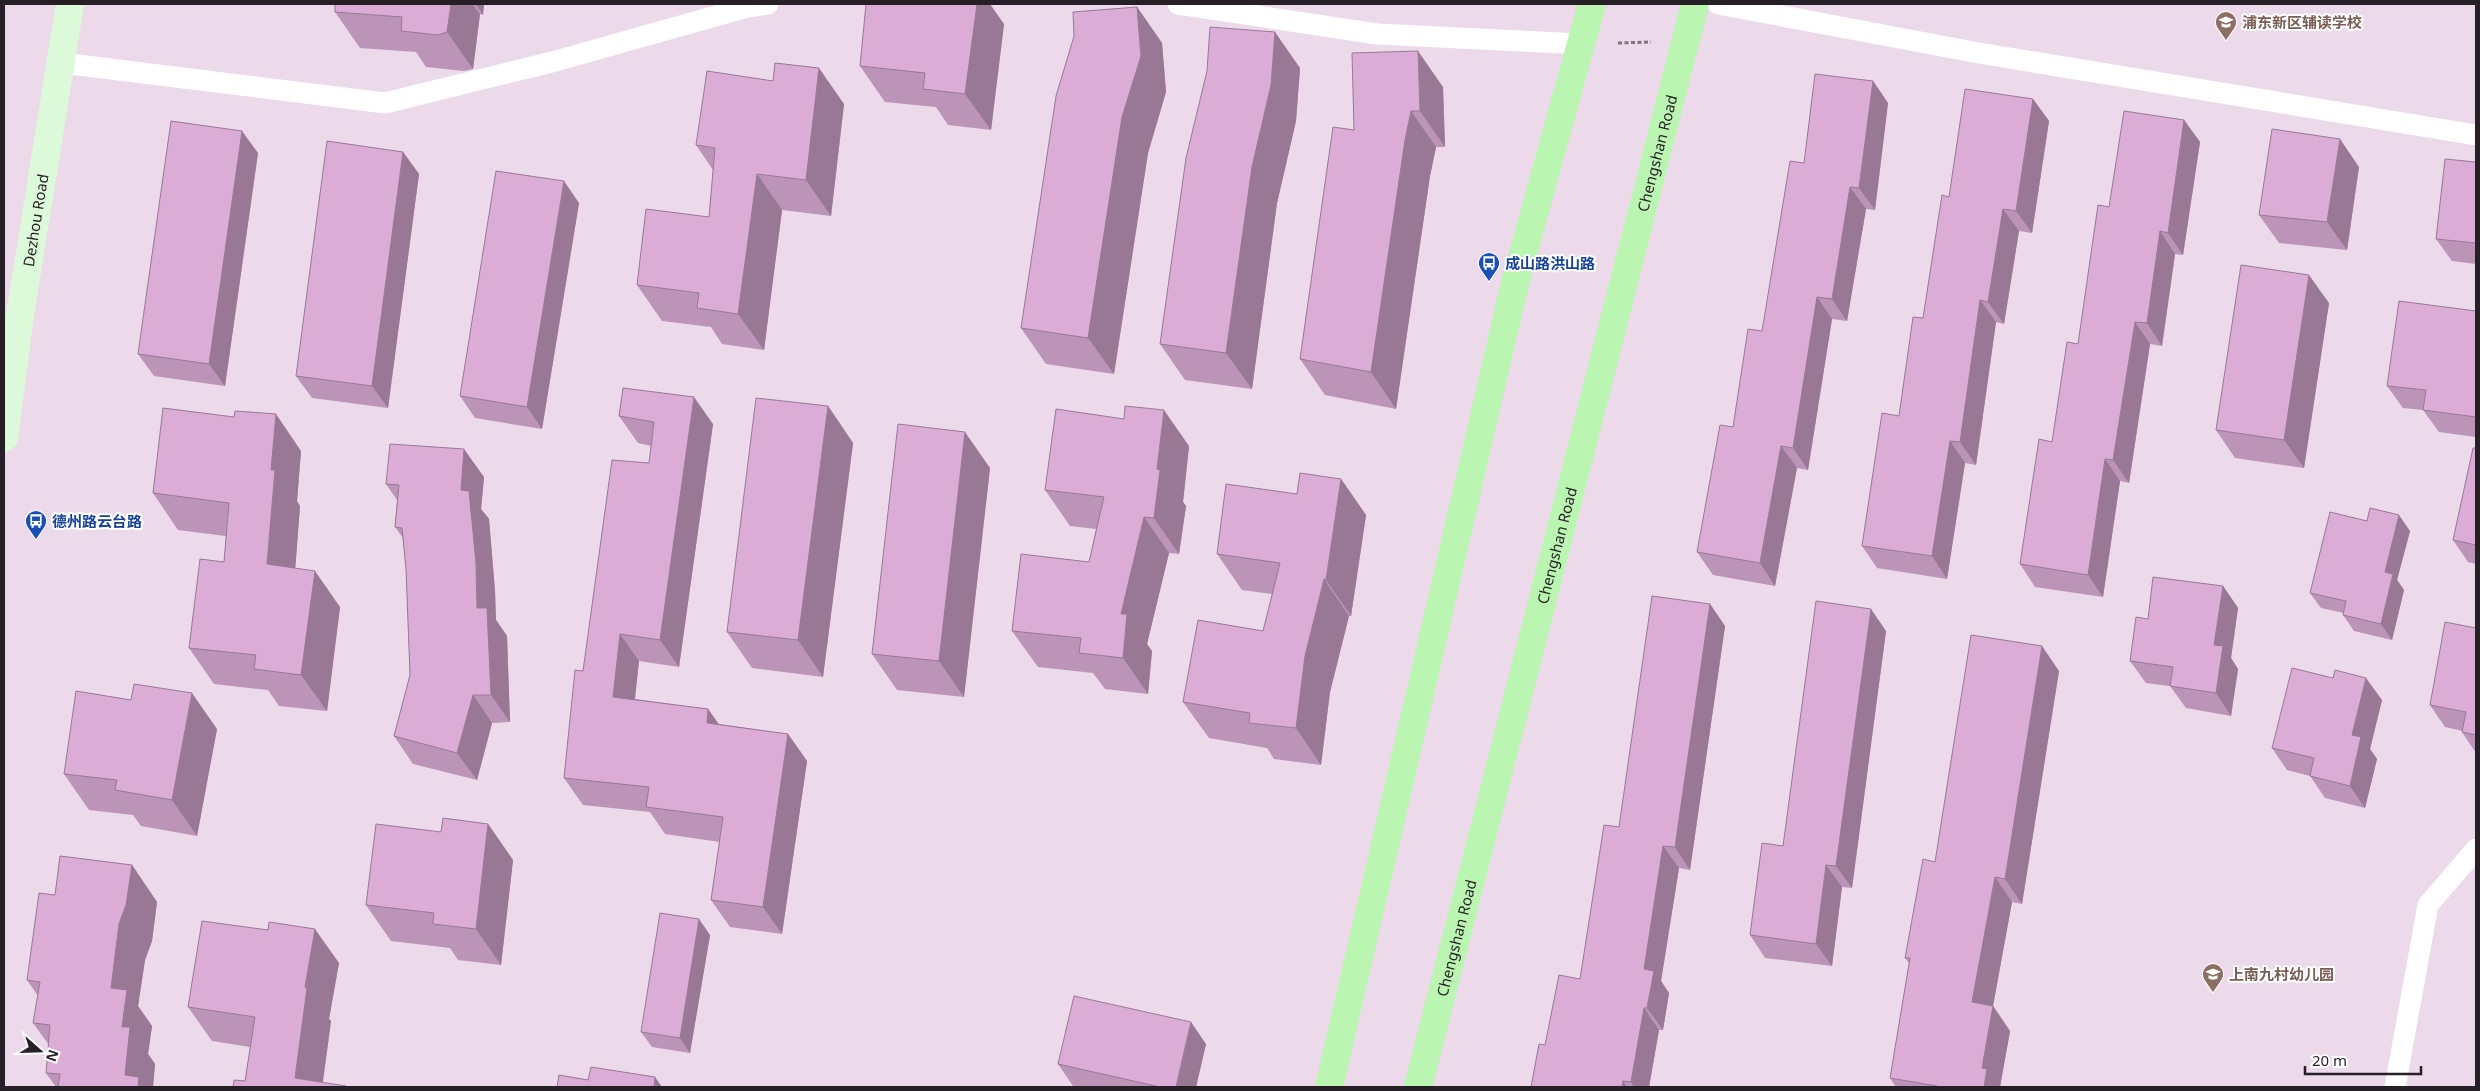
<svg xmlns="http://www.w3.org/2000/svg" width="2480" height="1091" font-family="'Noto Sans','Noto Sans SC',sans-serif">
<rect width="100%" height="100%" fill="#ecd9ea"/>
<g fill="none" stroke-linecap="round" stroke-linejoin="round">
<!-- path -->
<polyline stroke="#80747f" stroke-width="3" stroke-dasharray="4 2.5" stroke-linecap="butt" points="1618,43 1651,42"/>
<!-- lane -->
<g stroke="#fff" stroke-width="21">
<polyline points="1178,4 1377,34 1581,44"/>
<polyline points="1718,4 1979,53 2476,135"/>
<polyline points="62,63 385,103 552,62 748,7 768,4"/>
<polyline points="2395,1087 2428,905 2476,849"/>
</g>
<!-- secondary -->
<path stroke="#dcfad9" stroke-width="28" id="s1" d="M4 438 20 315 70 4"/>
<!-- primary -->
<g stroke="#baf6b2" stroke-width="28">
<polyline points="1329,1087 1515,283 1592,4"/>
<path id="s2" d="M1418 1087 1695 4"/>
</g>
</g>
<!-- wall -->
<g fill="#bb94b8">
<polygon points="335,4 484,4 483,15 480,14 473,69 464,71 426,67 416,52 360,48 335,12"/>
<polygon points="1137,7 1162,43 1166,92 1148,153 1114,374 1046,364 1021,328"/>
<polygon points="1004,24 991,130 948,125 936,107 885,102 860,66"/>
<polygon points="1300,68 1296,121 1277,203 1252,389 1185,380 1160,344"/>
<polygon points="1873,81 1888,103 1875,210 1866,209 1847,321 1832,319 1808,470 1797,468 1775,586 1713,575 1697,552 1733,427 1762,331 1804,163"/>
<polygon points="1443,87 1445,147 1436,147 1430,176 1396,409 1325,395 1300,359 1354,130"/>
<polygon points="2033,99 2049,121 2032,233 2019,231 2004,324 1996,322 1976,465 1965,463 1947,579 1877,568 1862,546 1899,416 1923,318 1949,197"/>
<polygon points="844,104 831,216 782,210 764,350 722,344 711,327 662,321 637,285 709,217 713,170 696,145"/>
<polygon points="2184,120 2200,142 2183,255 2175,254 2162,346 2150,344 2129,483 2120,481 2103,597 2035,587 2020,564 2078,344 2109,207"/>
<polygon points="403,152 419,174 388,408 312,398 296,376"/>
<polygon points="258,153 225,386 154,376 138,354"/>
<polygon points="2476,162 2476,264 2452,261 2436,239"/>
<polygon points="2359,167 2347,250 2279,243 2259,215"/>
<polygon points="579,203 542,429 475,418 460,396"/>
<polygon points="2329,303 2304,468 2235,458 2216,430"/>
<polygon points="2476,311 2476,437 2439,432 2423,410 2403,408 2387,386"/>
<polygon points="828,406 853,443 823,677 752,668 727,632"/>
<polygon points="619,416 713,424 679,667 639,661 635,699 708,709 719,724 788,734 807,761 782,934 730,927 711,900 720,842 665,834 650,812 583,805 564,778 583,671 649,463 651,446 638,443"/>
<polygon points="1189,446 1183,502 1186,506 1179,554 1169,553 1147,644 1152,651 1148,694 1105,689 1093,673 1038,667 1012,631 1089,562 1096,529 1070,526 1045,490"/>
<polygon points="2476,448 2476,564 2468,562 2453,540"/>
<polygon points="301,451 297,501 300,506 295,568 340,607 327,711 279,706 268,690 214,684 189,648 224,562 226,536 178,530 153,493"/>
<polygon points="990,468 964,697 897,690 872,654"/>
<polygon points="484,477 481,509 489,519 495,591 496,620 507,636 510,722 492,723 477,780 413,764 394,736 410,675 406,569 403,538 395,527 397,500 386,484"/>
<polygon points="1341,479 1366,515 1351,616 1349,616 1330,692 1321,765 1274,759 1267,748 1209,738 1183,702 1263,631 1272,594 1242,590 1217,554 1297,494"/>
<polygon points="2410,531 2397,580 2404,590 2392,640 2354,631 2343,615 2344,613 2321,608 2310,593"/>
<polygon points="2223,586 2238,608 2231,658 2238,669 2231,716 2186,708 2170,686 2146,683 2130,661 2148,619"/>
<polygon points="1710,604 1725,626 1690,870 1679,868 1661,981 1669,993 1663,1030 1659,1030 1649,1087 1531,1087 1545,1045 1580,979 1619,827"/>
<polygon points="2476,628 2476,753 2462,732 2463,731 2445,727 2430,705"/>
<polygon points="1886,631 1852,888 1842,887 1832,966 1765,958 1750,935 1783,846"/>
<polygon points="2059,671 2022,904 2012,902 1993,1006 2010,1031 2000,1087 1896,1087 1890,1078 1909,963 1905,958"/>
<polygon points="2382,700 2370,749 2377,759 2365,808 2325,798 2310,776 2287,770 2272,748"/>
<polygon points="217,729 197,836 141,826 133,815 89,810 64,774"/>
<polygon points="488,824 513,860 501,965 458,960 450,948 391,941 366,905 441,832"/>
<polygon points="132,865 157,902 152,941 145,960 138,1006 152,1026 148,1054 155,1064 153,1087 56,1087 46,1073 49,1045 33,1023 38,996 27,980"/>
<polygon points="268,930 339,963 329,1019 331,1021 323,1082 245,1081 250,1047 212,1041 188,1007"/>
<polygon points="710,935 690,1053 652,1047 641,1032"/>
<polygon points="1206,1044 1196,1087 1077,1087 1073,1086 1058,1064"/>
</g>
<!-- shaded-wall -->
<g fill="#997896">
<polygon points="451,4 472,4 480,14 473,69 447,32"/>
<polygon points="476,4 484,4 483,15"/>
<polygon points="977,4 990,4 1004,24 991,130 965,94"/>
<polygon points="1137,7 1162,43 1166,92 1148,153 1114,374 1088,338"/>
<polygon points="1275,32 1300,68 1296,121 1277,203 1252,389 1226,353 1252,167"/>
<polygon points="1418,51 1443,87 1445,147 1420,111"/>
<polygon points="819,68 844,104 831,216 806,180"/>
<polygon points="1873,81 1888,103 1875,210 1859,188"/>
<polygon points="2033,99 2049,121 2032,233 2016,211"/>
<polygon points="1411,111 1436,147 1430,176 1396,409 1371,372 1405,140"/>
<polygon points="2184,120 2200,142 2183,255 2168,233"/>
<polygon points="242,131 258,153 225,386 209,364"/>
<polygon points="2340,139 2359,167 2347,250 2327,222"/>
<polygon points="403,152 419,174 388,408 372,386"/>
<polygon points="757,174 782,210 764,350 738,314"/>
<polygon points="564,181 579,203 542,429 527,407"/>
<polygon points="1850,187 1866,209 1847,321 1832,299"/>
<polygon points="2003,209 2019,231 2004,324 1988,302"/>
<polygon points="2160,231 2175,254 2162,346 2147,323"/>
<polygon points="2309,275 2329,303 2304,468 2284,440"/>
<polygon points="1817,297 1832,319 1808,470 1793,448"/>
<polygon points="1980,300 1996,322 1976,465 1960,442"/>
<polygon points="2135,322 2150,344 2129,483 2113,460"/>
<polygon points="694,397 713,424 679,667 660,640"/>
<polygon points="828,406 853,443 823,677 798,640"/>
<polygon points="1164,410 1189,446 1183,502 1186,506 1179,554 1154,518 1157,469"/>
<polygon points="276,414 301,451 297,501 300,506 293,600 267,564 271,470"/>
<polygon points="965,432 990,468 964,697 939,661"/>
<polygon points="1950,441 1965,463 1947,579 1932,556"/>
<polygon points="1781,446 1797,468 1775,586 1760,563"/>
<polygon points="464,449 484,477 481,509 489,519 495,591 496,620 507,636 510,722 491,695 477,608 461,490"/>
<polygon points="2105,459 2120,481 2103,597 2088,575"/>
<polygon points="1341,479 1366,515 1351,616 1326,580"/>
<polygon points="2399,515 2410,531 2397,580 2404,590 2392,640 2381,624 2385,572"/>
<polygon points="1144,517 1169,553 1147,644 1152,651 1148,694 1123,658 1121,614"/>
<polygon points="315,571 340,607 327,711 301,675"/>
<polygon points="1324,579 1349,616 1330,692 1321,765 1296,728 1305,656"/>
<polygon points="2223,586 2238,608 2231,658 2238,669 2231,716 2216,693 2214,645"/>
<polygon points="1710,604 1725,626 1690,870 1675,847"/>
<polygon points="1871,609 1886,631 1852,888 1836,866"/>
<polygon points="620,634 639,661 632,724 613,697"/>
<polygon points="2042,646 2059,671 2022,904 2005,879"/>
<polygon points="2366,678 2382,700 2370,749 2377,759 2365,808 2350,786 2352,735"/>
<polygon points="192,693 217,729 197,836 172,800"/>
<polygon points="473,695 492,723 477,780 457,753"/>
<polygon points="708,709 727,737 707,723"/>
<polygon points="788,734 807,761 782,934 763,907"/>
<polygon points="488,824 513,860 501,965 476,929"/>
<polygon points="1663,846 1679,868 1661,981 1669,993 1663,1030 1647,1008 1644,969"/>
<polygon points="132,865 157,902 152,941 145,960 138,1006 152,1026 148,1054 155,1064 153,1087 134,1087 125,1075 122,1027 111,988 119,924"/>
<polygon points="1826,865 1842,887 1832,966 1816,944"/>
<polygon points="1995,877 2012,902 1993,1006 2010,1031 2000,1087 1984,1087 1972,1002"/>
<polygon points="699,919 710,935 690,1053 680,1038"/>
<polygon points="315,929 339,963 329,1019 331,1021 322,1087 295,1078 305,987"/>
<polygon points="1644,1008 1659,1030 1649,1087 1634,1087 1631,1082"/>
<polygon points="1191,1022 1206,1044 1196,1087 1176,1087"/>
<polygon points="655,1077 662,1087 654,1087"/>
<polygon points="1623,1081 1627,1087 1622,1087"/>
</g>
<!-- building -->
<g fill="#daacd6" stroke="#997896">
<polygon points="335,4 451,4 447,32 438,35 401,31 402,17 335,12"/>
<polygon points="866,4 977,4 965,94 923,89 925,73 860,66"/>
<polygon points="1137,7 1141,56 1122,117 1088,338 1021,328 1056,96 1074,36 1073,12"/>
<polygon points="1210,27 1275,32 1271,85 1252,167 1226,353 1160,344 1186,158 1207,71"/>
<polygon points="1418,51 1420,111 1411,111 1405,140 1371,372 1300,359 1333,127 1354,130 1352,53"/>
<polygon points="775,63 819,68 806,180 757,174 738,314 697,308 699,293 637,285 646,209 709,217 715,148 696,145 707,71 773,81"/>
<polygon points="1815,74 1873,81 1859,188 1850,187 1832,299 1817,297 1793,448 1781,446 1760,563 1697,552 1720,425 1733,427 1748,329 1762,331 1790,161 1804,163"/>
<polygon points="1965,89 2033,99 2016,211 2003,209 1988,302 1980,300 1960,442 1950,441 1932,556 1862,546 1882,413 1899,416 1913,317 1923,318 1942,195 1949,197"/>
<polygon points="2124,111 2184,120 2168,233 2160,231 2147,323 2135,322 2113,460 2105,459 2088,575 2020,564 2039,439 2052,442 2067,342 2078,344 2098,205 2109,207"/>
<polygon points="171,121 242,131 209,364 138,354"/>
<polygon points="2272,129 2340,139 2327,222 2259,215"/>
<polygon points="327,141 403,152 372,386 296,376"/>
<polygon points="2445,159 2476,162 2476,243 2436,239"/>
<polygon points="496,171 564,181 527,407 460,396"/>
<polygon points="2241,265 2309,275 2284,440 2216,430"/>
<polygon points="2399,301 2476,311 2476,417 2423,410 2426,390 2387,386"/>
<polygon points="623,388 694,397 660,640 620,634 613,697 708,709 707,723 788,734 763,907 711,900 723,817 646,807 649,787 564,778 575,670 583,671 612,460 649,463 654,422 619,416"/>
<polygon points="756,398 828,406 798,640 727,632"/>
<polygon points="1125,406 1164,410 1157,469 1160,470 1154,518 1144,517 1121,614 1127,614 1123,658 1079,653 1081,638 1012,631 1021,554 1089,562 1104,497 1045,490 1056,409 1124,419"/>
<polygon points="163,408 234,417 235,411 276,414 271,470 275,470 267,564 315,571 301,675 254,669 256,655 189,648 200,559 224,562 229,503 153,493"/>
<polygon points="898,424 965,432 939,661 872,654"/>
<polygon points="390,444 464,449 461,490 469,491 476,563 477,608 487,608 491,695 473,695 457,753 394,736 410,675 406,569 402,528 395,527 399,485 386,484"/>
<polygon points="2473,448 2476,448 2476,545 2453,540"/>
<polygon points="1300,473 1341,479 1326,580 1324,579 1305,656 1296,728 1249,723 1250,713 1183,702 1198,620 1263,631 1280,563 1217,554 1226,484 1297,494"/>
<polygon points="2370,508 2399,515 2385,572 2393,574 2381,624 2343,615 2346,601 2310,593 2330,512 2367,521"/>
<polygon points="2153,577 2223,586 2214,645 2223,646 2216,693 2170,686 2173,667 2130,661 2136,617 2148,619"/>
<polygon points="1652,596 1710,604 1675,847 1663,846 1644,969 1654,971 1647,1008 1644,1008 1631,1082 1623,1081 1622,1087 1531,1087 1539,1044 1545,1045 1559,975 1580,979 1604,825 1619,827"/>
<polygon points="1816,601 1871,609 1836,866 1826,865 1816,944 1750,935 1762,843 1783,846"/>
<polygon points="2445,622 2476,628 2476,735 2462,732 2466,712 2430,705"/>
<polygon points="1971,635 2042,646 2005,879 1995,877 1972,1002 1993,1006 1982,1068 1987,1069 1984,1087 1937,1087 1937,1086 1890,1078 1910,958 1905,958 1923,859 1935,862"/>
<polygon points="2292,668 2333,678 2335,670 2366,678 2352,735 2361,737 2350,786 2310,776 2314,758 2272,748"/>
<polygon points="134,684 192,693 172,800 115,790 117,780 64,774 76,691 131,700"/>
<polygon points="443,818 488,824 476,929 433,924 434,913 366,905 376,824 441,832"/>
<polygon points="60,856 132,865 126,905 119,924 111,988 127,990 122,1027 130,1027 125,1075 139,1077 138,1087 58,1087 60,1074 46,1073 50,1025 33,1023 40,982 27,980 39,893 55,895"/>
<polygon points="660,913 699,919 680,1038 641,1032"/>
<polygon points="202,921 268,930 269,922 315,929 305,987 307,988 295,1078 346,1086 346,1087 233,1087 234,1080 245,1081 255,1017 188,1007"/>
<polygon points="1074,996 1191,1022 1176,1087 1160,1087 1058,1064"/>
<polygon points="591,1067 655,1077 654,1087 557,1087 559,1075 588,1080"/>
</g>
<!-- icons -->
<defs>
<g id="school-pin" transform="scale(1.125)"><path d="M0 17L-7.5 6A9.5 9.5 0 1 1 7.5 6Z" fill="#8d6e63" stroke="#fff"/><path d="M0-5L7-2L0 1L-7-2ZM-4 1L0 2.5L4 1V4Q0 6-4 4Z" fill="#fff"/></g>
<g id="bus-pin" transform="scale(1.125)"><path d="M0 17L-7.5 6A9.5 9.5 0 1 1 7.5 6Z" fill="#1a4fb4" stroke="#fff"/><path d="M-5-6H5V4H4V6H2V4H-2V6H-4V4H-5ZM-3.5-4V0h7V-4ZM-3.5 1.2v1.5H-2V1.2ZM2 1.2v1.5H3.5V1.2Z" fill="#fff"/></g>
</defs>
<g fill-rule="evenodd">
<use href="#school-pin" x="2226" y="22"/>
<use href="#bus-pin" x="1489" y="263"/>
<use href="#bus-pin" x="36" y="521"/>
<use href="#school-pin" x="2213" y="974"/>
</g>
<g text-anchor="middle" dominant-baseline="central" stroke-width="4" stroke-linejoin="round" paint-order="stroke">
<!-- education labels -->
<g font-size="15" font-weight="bold" fill="#785e54" stroke="#fff" text-anchor="start">
<text x="2242" y="22">浦东新区辅读学校</text>
<text x="2229" y="974">上南九村幼儿园</text>
</g>
<!-- street labels -->
<g font-size="15" fill="#261f25" stroke="#fff">
<text stroke="none"><textPath href="#s2" startOffset="964">Chengshan Road</textPath></text>
<text stroke="none"><textPath href="#s1" startOffset="220">Dezhou Road</textPath></text>
<text stroke="none"><textPath href="#s2" startOffset="559">Chengshan Road</textPath></text>
<text stroke="none"><textPath href="#s2" startOffset="154">Chengshan Road</textPath></text>
</g>
<!-- transit labels -->
<g font-size="15" font-weight="bold" fill="#164399" stroke="#fff" text-anchor="start">
<text x="1505" y="263">成山路洪山路</text>
<text x="52" y="521">德州路云台路</text>
</g>
</g>
<!-- border -->
<rect width="2480" height="1091" fill="none" stroke="#261f25" stroke-width="10"/>
<!-- north arrow -->
<g transform="translate(40 1051) rotate(110)" stroke="#ffffff" stroke-width="4" paint-order="stroke">
<path d="M0-4L9 19L0 12L-9 19Z" fill="#261f25"/>
<text y="-8" font-size="14" font-weight="bold" text-anchor="middle" fill="#261f25">N</text>
</g>
<!-- scale -->
<path d="M2305 1066v8h116v-8" fill="none" stroke="#261f25" stroke-width="2.5"/>
<text x="2312" y="1066" font-size="15" fill="#261f25" stroke="#ffffff" stroke-width="4" paint-order="stroke">20 m</text>
</svg>
